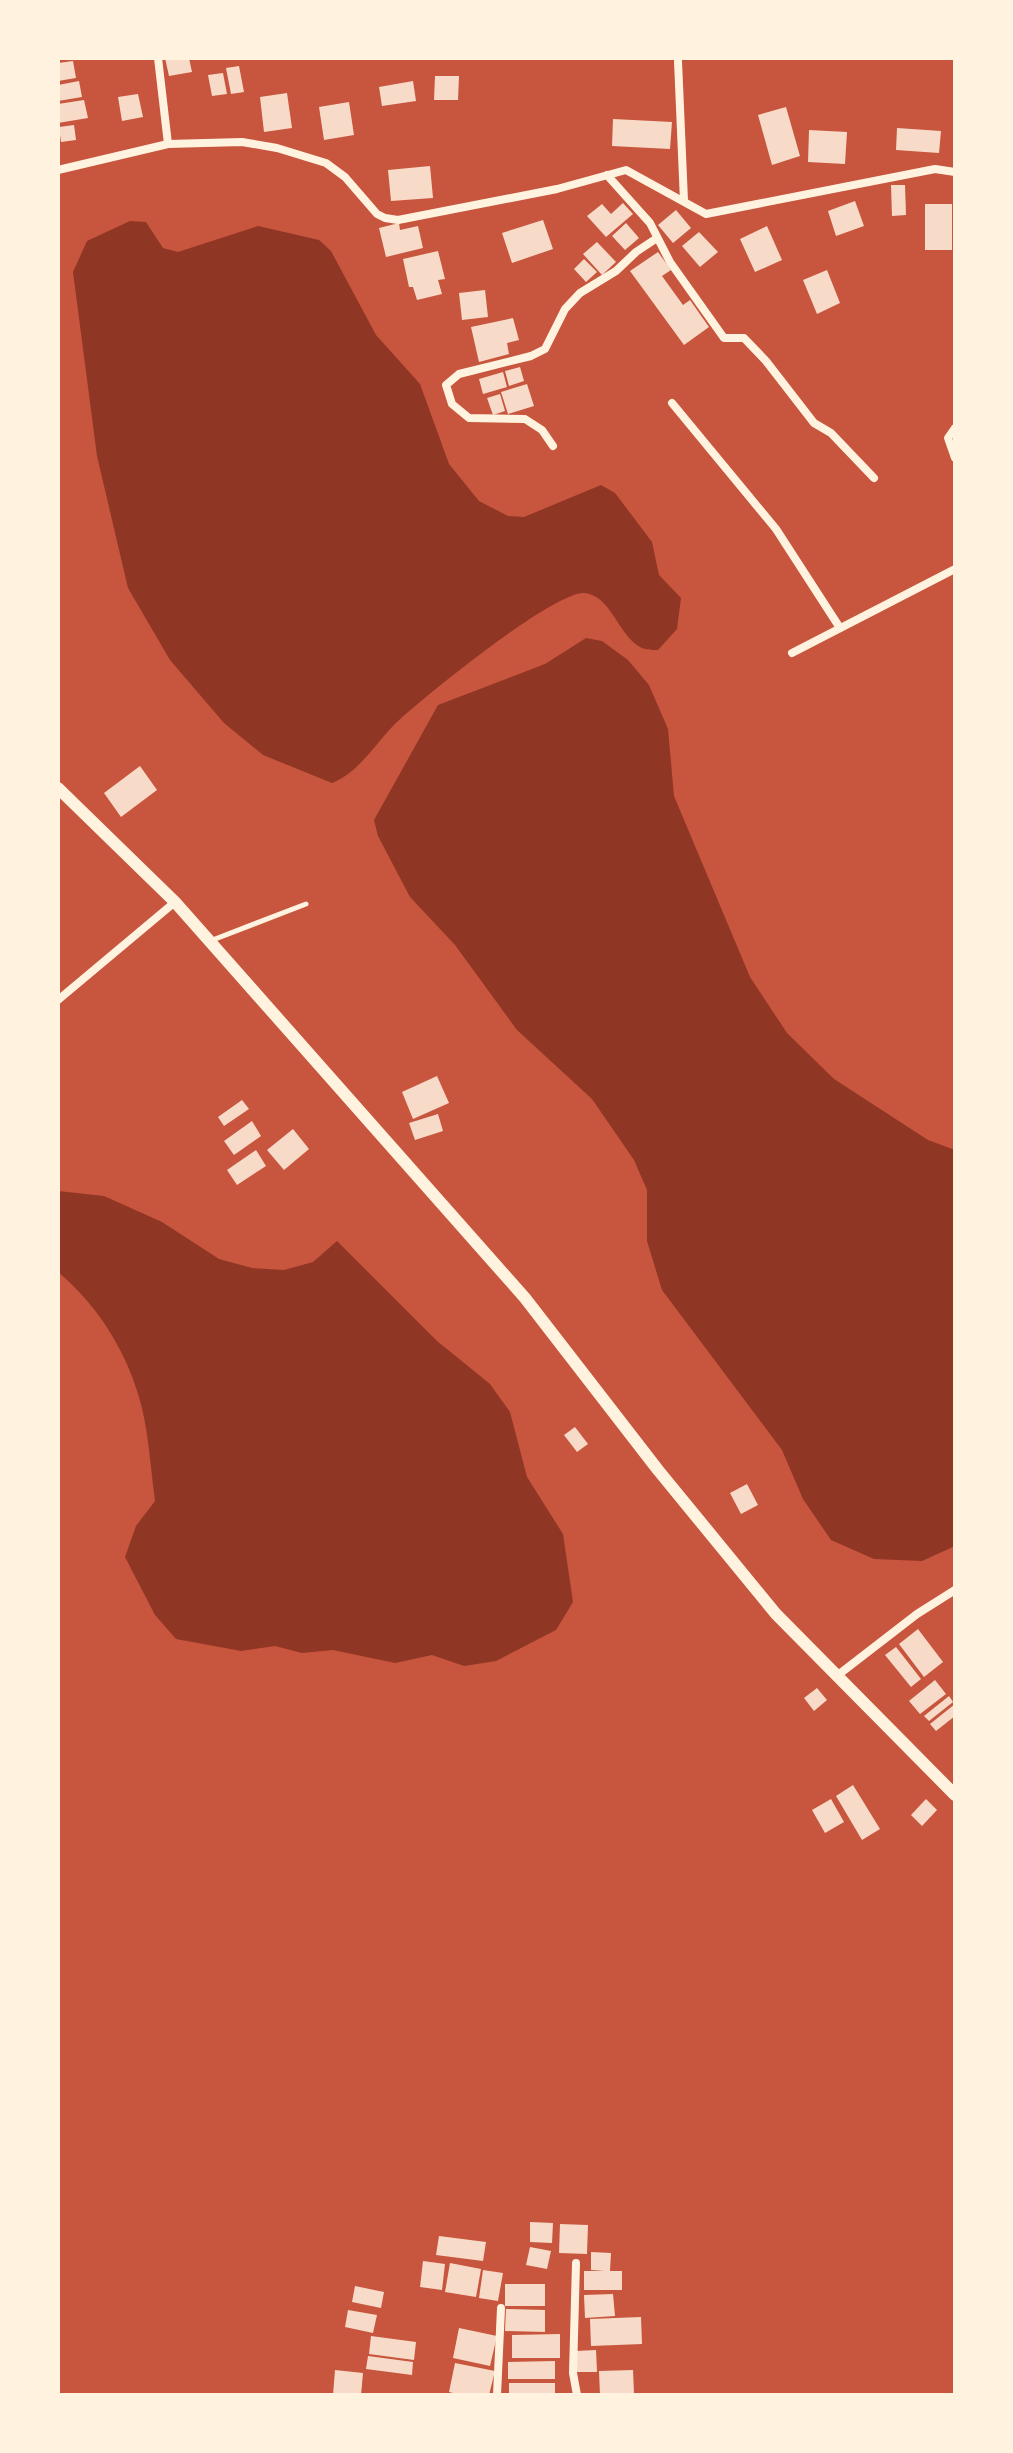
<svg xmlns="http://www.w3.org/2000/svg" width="1013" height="2453" font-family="'Noto Sans',sans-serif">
<rect width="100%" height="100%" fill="#c8553d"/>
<!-- water -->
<g fill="#8f3625">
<path d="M130 221 146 222 163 248 178 252 258 226 319 240 331 251 376 335 420 384 449 464 479 501 508 516 524 517 601 485 615 493 652 542 659 575 681 598 677 629 658 650C652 650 645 650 640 647 618 635 611 595 584 593 553 592 425 696 398 721 376 742 360 772 332 783L263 755 224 723 170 660 128 588 97 456 73 272 87 241Z"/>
<polygon points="586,638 602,641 628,660 649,685 668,729 674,796 750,977 787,1033 834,1079 928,1140 955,1150 955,1546 922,1561 874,1559 831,1540 803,1499 782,1450 662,1290 647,1241 647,1190 634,1160 592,1099 517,1030 455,945 410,897 378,836 374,820 438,705 545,664"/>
<path d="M58 1191 104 1196 162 1222 219 1259 252 1268 284 1270 313 1262 337 1241 437 1341 490 1384 510 1412 527 1477 563 1534 573 1602 556 1630 496 1661 464 1666 432 1655 395 1663 333 1650 302 1653 275 1646 241 1651 176 1639 155 1615 125 1557 136 1526 155 1501C151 1471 149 1438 142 1408 129 1355 99 1306 58 1272Z"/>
</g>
<!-- building -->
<g fill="#f7dbc8">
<polygon points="165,58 189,58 192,72 169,76"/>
<polygon points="73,61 76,78 58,81 58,63"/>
<polygon points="239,66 244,92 231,94 226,68"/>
<polygon points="223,73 227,94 212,96 208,75"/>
<polygon points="435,76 459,76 458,100 434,100"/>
<polygon points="79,81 82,97 58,101 58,85"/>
<polygon points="413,81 416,101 382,106 379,87"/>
<polygon points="287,93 292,128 264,132 260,97"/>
<polygon points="138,94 143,117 122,121 118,97"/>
<polygon points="84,100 88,118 58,123 58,104"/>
<polygon points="349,102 354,135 324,140 319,107"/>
<polygon points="786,107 800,156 772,165 758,115"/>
<polygon points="613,119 672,122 670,149 612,146"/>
<polygon points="74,125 76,140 61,142 59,127"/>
<polygon points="897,128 941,131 939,153 896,150"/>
<polygon points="809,130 847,132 845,164 808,162"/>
<polygon points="430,166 433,198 391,201 388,170"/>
<polygon points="891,185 905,185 906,215 892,216"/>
<polygon points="855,201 864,226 836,236 828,211"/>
<polygon points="623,203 633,214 606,237 587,216 602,204 611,214"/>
<rect x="925" y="204" width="27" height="46"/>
<polygon points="676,210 691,228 673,243 658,225"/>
<polygon points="543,220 553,249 512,263 502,233"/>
<polygon points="399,223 400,230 418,226 423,248 386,257 379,228"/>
<polygon points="626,223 639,238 625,250 612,236"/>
<polygon points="767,226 782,260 755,272 740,239"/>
<polygon points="699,232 718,252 700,267 682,246"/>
<polygon points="597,242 616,262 602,275 583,254"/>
<polygon points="438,251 445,279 438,280 442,294 417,300 413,287 409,287 403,259"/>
<polygon points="658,252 671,270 662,276 683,305 690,300 709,327 684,345 630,271"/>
<polygon points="584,259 597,272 586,282 574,269"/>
<polygon points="827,270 840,303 817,314 803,280"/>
<polygon points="485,290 488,317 462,320 459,293"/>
<polygon points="513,318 519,340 507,343 509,354 479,362 471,327"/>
<polygon points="520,367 524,381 509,386 505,371"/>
<polygon points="503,372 507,387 483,394 479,379"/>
<polygon points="527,384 534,406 508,414 501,392"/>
<polygon points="500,394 505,411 493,415 487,398"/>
<polygon points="140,766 157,790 121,817 104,793"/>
<polygon points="437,1076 449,1103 413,1119 402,1092"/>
<polygon points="242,1100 249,1109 224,1126 218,1117"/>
<polygon points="438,1114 443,1131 415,1140 409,1123"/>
<polygon points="252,1121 261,1136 234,1155 224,1141"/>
<polygon points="293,1129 309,1149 284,1170 267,1150"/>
<polygon points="256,1150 266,1166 237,1185 227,1170"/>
<polygon points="575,1427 588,1444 577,1452 564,1435"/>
<polygon points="747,1484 758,1505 741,1514 730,1493"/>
<polygon points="918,1629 943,1662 924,1677 899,1644"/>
<polygon points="896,1647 921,1679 911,1687 885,1655"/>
<polygon points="935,1680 946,1694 920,1714 909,1701"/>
<polygon points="817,1688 827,1700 814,1711 804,1698"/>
<polygon points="949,1696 953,1702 929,1721 924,1716"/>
<polygon points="955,1704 955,1716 936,1731 930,1724"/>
<polygon points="853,1785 880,1829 862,1840 836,1796"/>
<polygon points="831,1799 844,1822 825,1833 812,1810"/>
<polygon points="926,1799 937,1810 922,1826 911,1815"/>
<polygon points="530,2222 553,2223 552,2243 530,2242"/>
<polygon points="560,2224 588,2225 587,2254 559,2253"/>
<polygon points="439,2236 486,2242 483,2261 436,2255"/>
<polygon points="530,2247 551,2251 547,2269 526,2265"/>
<polygon points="591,2252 611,2253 610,2271 622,2271 622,2290 584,2290 584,2271 605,2271 591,2270"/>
<polygon points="423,2261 445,2264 442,2290 420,2287"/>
<polygon points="450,2263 481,2269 476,2297 445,2292"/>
<polygon points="483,2270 503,2273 498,2301 479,2298"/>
<rect x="505" y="2284" width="40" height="22"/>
<polygon points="355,2286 384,2292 381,2308 352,2302"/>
<polygon points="613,2294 615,2316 585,2318 584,2295"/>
<polygon points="506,2309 545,2310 545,2332 505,2331"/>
<polygon points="348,2310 377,2315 373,2333 345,2327"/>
<polygon points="641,2317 642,2344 591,2346 590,2319"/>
<polygon points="459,2328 497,2336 490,2366 453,2358"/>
<polygon points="560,2334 560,2358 512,2358 512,2335"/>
<polygon points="371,2336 416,2342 414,2360 369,2354"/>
<polygon points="596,2350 597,2372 577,2372 576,2351"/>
<polygon points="368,2356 413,2362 412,2375 366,2369"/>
<polygon points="555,2361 555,2379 508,2379 508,2362"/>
<polygon points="455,2363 495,2371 489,2395 461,2395 449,2392"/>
<polygon points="335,2370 363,2373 361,2395 333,2395"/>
<polygon points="633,2370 634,2394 600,2395 599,2371"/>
<rect x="509" y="2383" width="46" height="12"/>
</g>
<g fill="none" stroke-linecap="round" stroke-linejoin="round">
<!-- service -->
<polyline stroke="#fff3e0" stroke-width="5" points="210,941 306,904"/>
<!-- minor -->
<g stroke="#fff3e0" stroke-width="8">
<polyline points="158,58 168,144"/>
<polyline points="678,61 684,201"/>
<polyline points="58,170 168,144 242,142 277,148 326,163 345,177 377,214 385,218 398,220 557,189 626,170 706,214 935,169 955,172"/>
<polyline points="607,175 650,223 670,262 724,338 744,338 766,361 814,423 831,433 874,478"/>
<polyline points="672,403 776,529 840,628"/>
<polyline points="955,428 948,438 955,458"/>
<polyline points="553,446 542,430 525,419 469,418 452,404 446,385 459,374 531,356 545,349 565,309 580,293 616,271 636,252 657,238"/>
<polyline points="792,653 955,569"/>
<polyline points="58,1000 175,902"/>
<polyline points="838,1675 917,1614 955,1590"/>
<polyline points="576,2263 573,2373 577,2395"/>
<polyline points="497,2395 501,2308"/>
</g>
<!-- tertiary -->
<polyline stroke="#fff3e0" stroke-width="12" points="58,788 175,902 525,1298 658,1470 776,1614 955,1795"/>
</g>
<!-- border -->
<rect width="1013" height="2453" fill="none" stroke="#fff3e0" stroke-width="120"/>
</svg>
